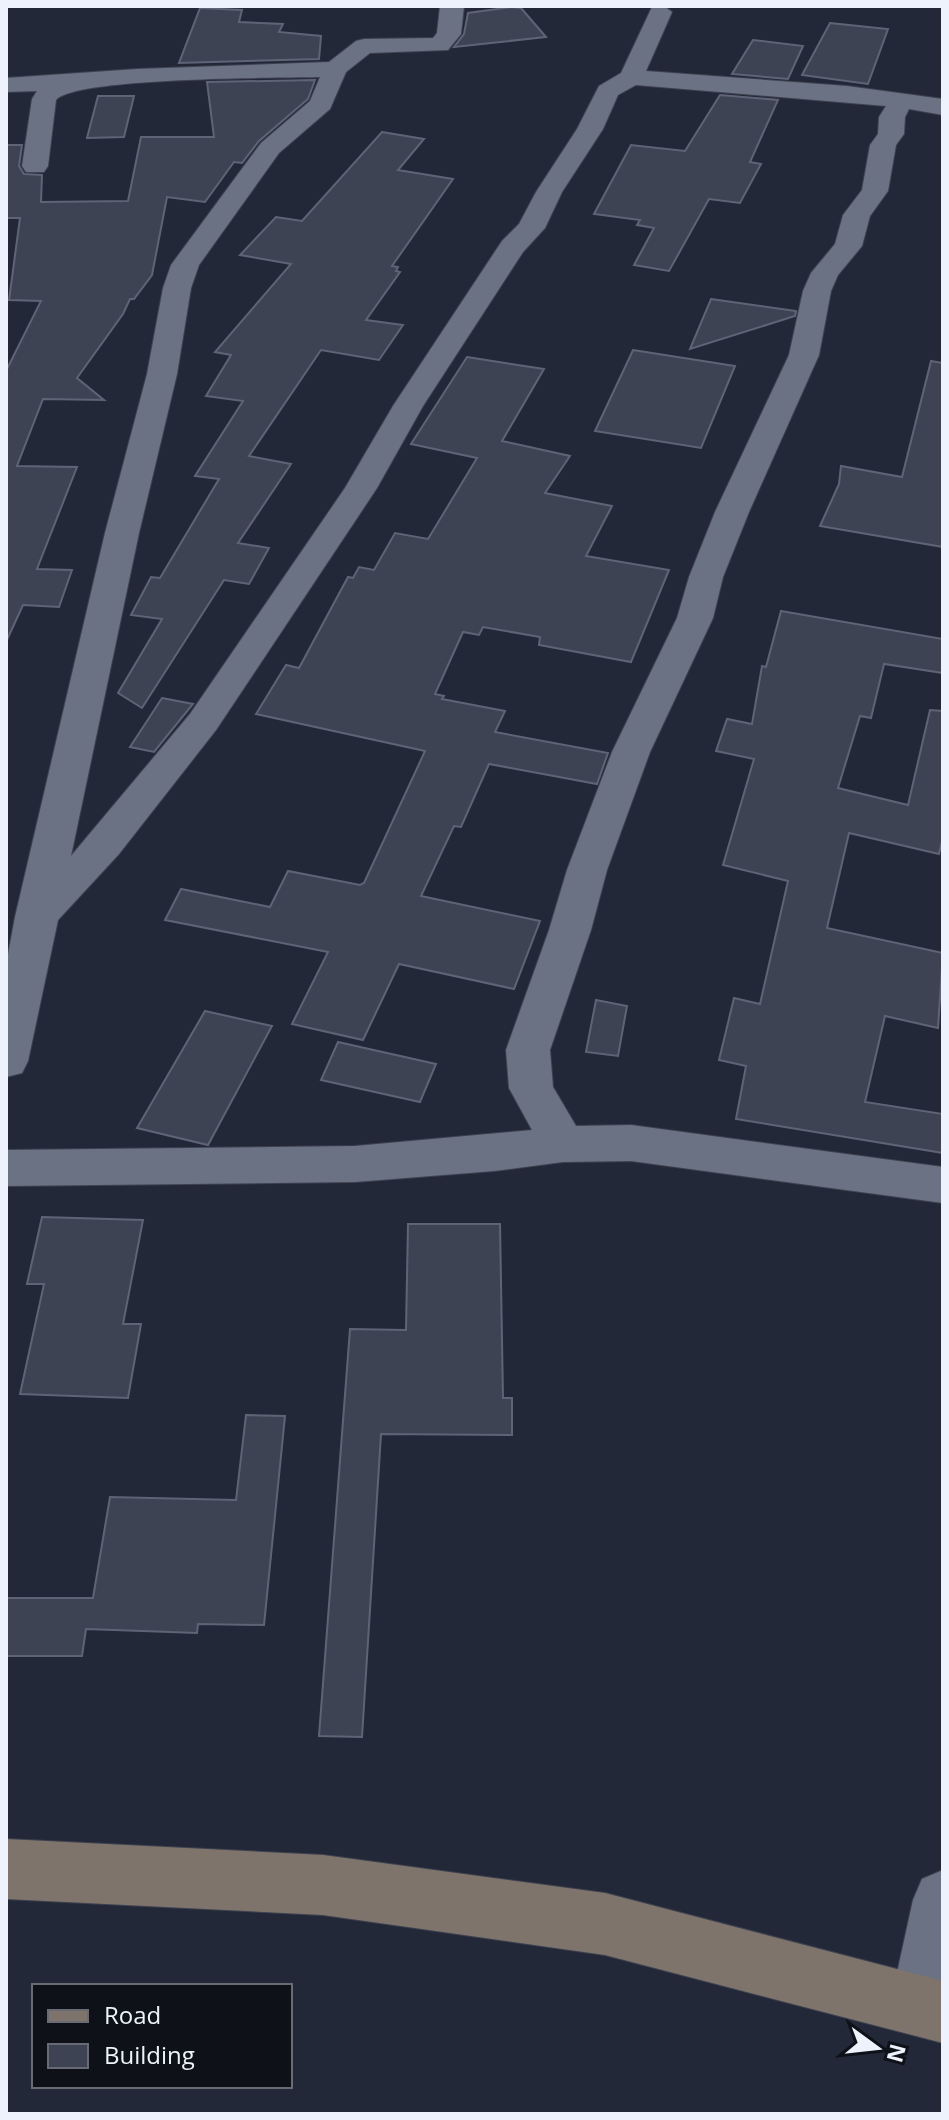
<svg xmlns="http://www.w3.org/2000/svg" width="949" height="2120" font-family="'Open Sans',sans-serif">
<rect width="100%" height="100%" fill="#232838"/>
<!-- building -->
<g fill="#3e4354" stroke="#5e6476" stroke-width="2">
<polygon points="511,7 521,8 546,37 454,47 464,34 468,13"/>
<polygon points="200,8 242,10 239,22 283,24 279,32 321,36 319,59 179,63"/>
<polygon points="830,23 888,29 868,84 802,75"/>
<polygon points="753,40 803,46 788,79 732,74"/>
<polygon points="315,80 308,99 259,141 242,163 234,162 205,202 167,197 152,275 134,299 130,299 123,314 77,378 104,400 43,399 17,466 77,467 37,569 72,570 59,607 23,605 6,642 6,371 41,301 9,300 20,218 6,218 6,145 22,145 19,166 24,174 42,175 41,202 128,201 141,137 214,137 207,82"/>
<polygon points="720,95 778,100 750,162 761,164 740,203 709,199 669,271 634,265 654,228 637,225 640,220 594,214 631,145 685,151"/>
<polygon points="98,96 134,96 124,137 87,138"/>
<polygon points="382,132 424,139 398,170 453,179 392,266 398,267 396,271 400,272 366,320 403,325 379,360 321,350 249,456 291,464 238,543 269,548 249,584 224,580 142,708 118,693 162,619 131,615 151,577 160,578 219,479 195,476 243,401 206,396 231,355 215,352 291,264 240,255 276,217 302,221"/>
<polygon points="711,299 796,311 795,316 690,349"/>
<polygon points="633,350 735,366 701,448 595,431"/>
<polygon points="467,357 544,369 502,441 570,456 545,493 612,506 586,556 669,570 631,662 539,645 540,637 483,627 479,635 463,632 435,694 444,696 442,699 505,711 495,732 608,753 597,784 489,764 461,827 454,826 421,896 540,921 514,989 399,964 363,1040 292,1024 328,952 165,920 181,889 270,907 288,871 360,885 364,883 425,751 256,714 286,665 299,668 348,577 353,578 359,567 374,570 395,533 428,539 477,458 411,444"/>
<polygon points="931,361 943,363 943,547 820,526 839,484 841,466 902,477"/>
<polygon points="781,611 943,639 943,673 884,664 871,718 860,716 838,788 908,805 930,710 943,711 943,837 939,854 849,833 827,928 943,953 938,1028 885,1016 865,1102 943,1114 943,1153 736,1119 746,1066 719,1060 734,998 760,1004 788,881 723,865 754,759 716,751 727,719 752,724 762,666 766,667"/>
<polygon points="162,698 193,704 154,752 130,747"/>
<polygon points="596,1000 627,1006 618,1056 586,1052"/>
<polygon points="205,1011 272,1026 208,1145 137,1128"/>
<polygon points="338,1042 436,1064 420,1102 321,1080"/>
<polygon points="42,1217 143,1220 123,1324 141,1324 128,1398 20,1394 44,1284 27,1284"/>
<polygon points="408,1224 500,1224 503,1398 512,1398 512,1435 381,1434 362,1737 319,1736 350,1329 406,1330"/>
<polygon points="246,1415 285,1416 264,1625 198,1624 197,1633 86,1629 82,1656 6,1656 6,1598 93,1598 110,1497 236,1500"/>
</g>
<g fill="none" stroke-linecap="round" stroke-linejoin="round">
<!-- street casing -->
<g stroke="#3e4250" stroke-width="2">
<g id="street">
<path d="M440 6H464L461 34 448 50 370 53 346 72 330 109 279 153 199 265 191 288 177 374 139 533 71 856 190 714 345 488 393 406 502 241 519 224 536 192 577 129 599 86 621 73 652 7 664 6 672 12 646 71 847 86 943 99V115L909 109 905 117 904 134 896 145 888 191 870 216 862 246 838 275 831 291 819 355 749 512 723 577 713 618 650 752 607 870 591 930 550 1050 553 1087 576 1126 631 1125 943 1167V1203L631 1161 563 1162 494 1171 355 1182 6 1186V1150L355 1146 532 1130 509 1088 506 1050 549 930 567 870 612 752 677 618 689 577 715 512 789 355 803 291 811 273 835 244 843 215 862 190 870 145 878 134 879 117 886 106 636 85 618 95 603 129 562 192 545 228 523 252 423 406 377 488 216 730 119 854 58 920 28 1061 22 1073 6 1077V965L15 917 105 533 147 374 163 288 171 265 261 143 310 101 320 77C279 78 75 77 56 100L48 166 44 172H26L22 166 32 99 37 91 6 92V78L137 69 329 62 356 41 364 39 433 38 437 33Z"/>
<polygon points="943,1870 943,2027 921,2036 899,2027 890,2005 913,1900 922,1879"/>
</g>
</g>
<!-- secondary casing -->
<g stroke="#3e4250" stroke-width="2">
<polygon id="secondary" points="6,1839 323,1855 605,1893 943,1981 943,2043 605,1955 323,1915 6,1899"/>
</g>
<!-- street -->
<use href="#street" fill="#6b7284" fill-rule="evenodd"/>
<!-- secondary -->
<use href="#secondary" fill="#7e746c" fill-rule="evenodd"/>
</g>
<!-- border -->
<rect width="949" height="2120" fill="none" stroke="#eef2fc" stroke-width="16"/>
<!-- legend -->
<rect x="32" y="1984" width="260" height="104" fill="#0f1118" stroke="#686b73" stroke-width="2"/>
<rect x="48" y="2010" width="40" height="12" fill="#7e746c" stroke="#686b73" stroke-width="2"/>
<text x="104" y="2024" font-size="24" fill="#eef2fc">Road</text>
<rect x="48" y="2044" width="40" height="24" fill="#3e4354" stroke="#686b73" stroke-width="2"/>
<text x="104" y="2064" font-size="24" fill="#eef2fc">Building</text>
<!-- north arrow -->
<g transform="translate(877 2048) rotate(105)" stroke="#0f1118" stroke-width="6" paint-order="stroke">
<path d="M0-6L14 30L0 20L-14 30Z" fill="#eef2fc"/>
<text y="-12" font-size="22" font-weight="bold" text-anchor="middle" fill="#eef2fc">N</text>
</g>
</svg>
